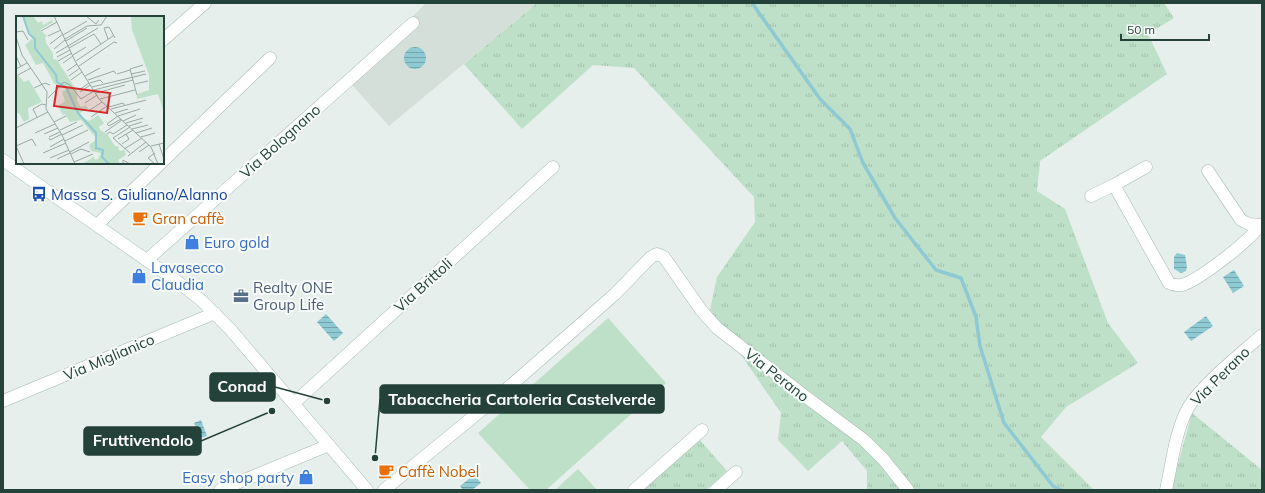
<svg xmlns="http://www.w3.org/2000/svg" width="1265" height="493" font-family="Mulish,sans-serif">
<defs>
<pattern id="grass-tufts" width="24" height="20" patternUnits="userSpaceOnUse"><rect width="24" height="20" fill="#bfe0c8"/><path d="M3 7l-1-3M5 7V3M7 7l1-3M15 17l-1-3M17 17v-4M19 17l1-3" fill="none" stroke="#a4c1ad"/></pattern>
<pattern id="water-rules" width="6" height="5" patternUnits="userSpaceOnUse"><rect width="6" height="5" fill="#8ec9d4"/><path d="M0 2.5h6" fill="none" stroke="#74a5ad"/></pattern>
</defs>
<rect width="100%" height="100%" fill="#e6efeb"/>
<!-- built -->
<polygon fill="#d4dfda" points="426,3 537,3 389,126 352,85 417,28 410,19"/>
<!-- grass -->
<g fill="url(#grass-tufts)">
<polygon points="537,3 1164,3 1174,18 1148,34 1167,74 1040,161 1037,191 1065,209 1108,323 1138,363 1066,407 1041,437 1094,490 867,490 867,471 842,441 808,471 778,440 781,413 710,310 717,277 755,222 754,197 634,68 593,65 522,129 464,64"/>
<polygon points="1192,413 1262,470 1262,490 1171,490"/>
<polygon points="699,439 727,471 706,490 642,490"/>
</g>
<!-- park -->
<g fill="#bfe0c8">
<polygon points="608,318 666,383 546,490 530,490 478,433"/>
<polygon points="578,469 597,490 555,490"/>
</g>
<!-- water -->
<g fill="url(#water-rules)">
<circle cx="415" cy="58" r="11"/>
<polygon points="1177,253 1185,255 1187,267 1186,271 1181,273 1174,269 1174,257"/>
<polygon points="1234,270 1244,286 1233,293 1223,277"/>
<polygon points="326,314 343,333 334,341 317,322"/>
<polygon points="1206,316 1213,326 1191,341 1184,332"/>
<polygon points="201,420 207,436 200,438 194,423"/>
<polygon points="474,475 481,483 472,490 463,490 460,486"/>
</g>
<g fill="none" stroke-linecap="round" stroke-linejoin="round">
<!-- stream -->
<polyline stroke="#8ec9d4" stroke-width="3.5" points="752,3 820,99 850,129 863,163 895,218 936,270 961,278 976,317 980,346 1004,423 1053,486 1061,490"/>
<!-- street casing -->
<g stroke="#a8b8b2" stroke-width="13">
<g id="street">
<polyline points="163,40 205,3"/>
<polyline points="163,161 270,58"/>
<path d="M1146 167 1114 185 1169 283C1175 286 1179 286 1185 284 1201 278 1251 240 1260 225"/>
<polyline points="1208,171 1241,220 1249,224 1262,225"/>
<polyline points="1091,196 1114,185"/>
<polyline points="97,225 161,163"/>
<polyline points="147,260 413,23"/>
<polyline points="3,401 215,313"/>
<polyline points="294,403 553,167"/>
<polyline points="220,490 329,445"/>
<polyline points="384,490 501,394 615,294 651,257 657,254 664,257 701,310 717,328 802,394 864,440 884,460 908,490"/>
<polyline points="634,490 702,430"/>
<polyline points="716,490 736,472"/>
<path d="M1166 490C1172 463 1175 432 1188 408 1201 385 1242 353 1262 335"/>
</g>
</g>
<!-- secondary casing -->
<g stroke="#a4bbb3" stroke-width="13">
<polyline id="secondary" points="3,160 178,282 201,300 230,329 367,490"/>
</g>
<!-- street -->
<use href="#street" stroke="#fff" stroke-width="12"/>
<!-- secondary -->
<use href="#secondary" stroke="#fff" stroke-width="12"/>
</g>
<!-- icons -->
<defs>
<g id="bus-bare" transform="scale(1.2)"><path d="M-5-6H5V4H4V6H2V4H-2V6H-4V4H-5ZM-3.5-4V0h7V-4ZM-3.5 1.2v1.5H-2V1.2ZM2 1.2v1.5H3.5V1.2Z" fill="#1a4fb4" stroke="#f7fbf9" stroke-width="2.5" paint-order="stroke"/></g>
<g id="cafe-bare" transform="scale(1.2)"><path d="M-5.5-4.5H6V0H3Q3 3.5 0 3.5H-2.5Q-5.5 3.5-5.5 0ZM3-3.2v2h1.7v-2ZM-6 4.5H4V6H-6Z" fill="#e8710a" stroke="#f7fbf9" stroke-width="2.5" paint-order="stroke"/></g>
<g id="shop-bare" transform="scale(1.2)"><path d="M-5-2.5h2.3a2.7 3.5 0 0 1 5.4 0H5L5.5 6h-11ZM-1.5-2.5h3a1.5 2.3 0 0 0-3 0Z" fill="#3f7fe0" stroke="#f7fbf9" stroke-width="2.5" paint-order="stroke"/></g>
<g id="office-bare" transform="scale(1.2)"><path d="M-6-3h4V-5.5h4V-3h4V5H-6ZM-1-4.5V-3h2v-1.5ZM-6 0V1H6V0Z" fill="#5c6f8a" stroke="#f7fbf9" stroke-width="2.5" paint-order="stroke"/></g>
</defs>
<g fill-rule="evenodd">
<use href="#bus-bare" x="39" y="194"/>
<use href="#cafe-bare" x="140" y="218"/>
<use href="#shop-bare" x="192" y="242"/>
<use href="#shop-bare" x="139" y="276"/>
<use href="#office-bare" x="241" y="296"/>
<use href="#cafe-bare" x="386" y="471"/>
<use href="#shop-bare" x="306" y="477"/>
</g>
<g text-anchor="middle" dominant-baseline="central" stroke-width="4" stroke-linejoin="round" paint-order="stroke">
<!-- street labels -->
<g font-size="15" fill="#24423a" stroke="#f7fbf9">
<text transform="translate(280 141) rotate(-42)">Via Bolognano</text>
<text transform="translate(423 285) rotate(-42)">Via Brittoli</text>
<text transform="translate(109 357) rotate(-23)">Via Miglianico</text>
<text transform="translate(777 375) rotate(38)">Via Perano</text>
<text transform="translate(1220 376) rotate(-45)">Via Perano</text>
</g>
<!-- transit labels -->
<g font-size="15" fill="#164399" stroke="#f7fbf9" text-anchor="start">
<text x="51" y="194">Massa S. Giuliano/Alanno</text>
</g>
<!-- food labels -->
<g font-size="15" fill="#c56008" stroke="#f7fbf9" text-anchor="start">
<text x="152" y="218">Gran caffè</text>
<text x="398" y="471">Caffè Nobel</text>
</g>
<!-- shop labels -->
<g font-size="15" fill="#366cbe" stroke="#f7fbf9" text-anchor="start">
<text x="204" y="242">Euro gold</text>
<text x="151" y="267">Lavasecco<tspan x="151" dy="17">Claudia</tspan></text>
<text x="294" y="477" text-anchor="end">Easy shop party</text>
</g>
<!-- service labels -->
<g font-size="15" fill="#4e5e75" stroke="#f7fbf9" text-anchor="start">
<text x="253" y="287">Realty ONE<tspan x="253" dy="17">Group Life</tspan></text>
</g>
</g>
<!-- overview -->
<g transform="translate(16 16)">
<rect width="148" height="148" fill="#e6efeb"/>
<path d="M7 0H17L22 7 26 5 27 9 36 4 37 6 24 14 31 20 29 21 30 27 37 37V43L41 44 61 75V85L65 91 70 89 72 92 64 97 65 101 73 105 82 99 88 107 83 111 84 114 91 118 99 130 104 131 102 132 104 135 108 134 110 139 102 144 104 148H66L78 141 79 144 82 143 85 137 75 135 73 129 81 123 65 104 54 106 49 98 47 99 42 90 49 85 46 76 50 73 45 70 44 73 38 67 27 47 20 49 9 29 17 22 12 17ZM115 0H148V97L142 78 121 83V78L133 74V59L116 14ZM0 57 8 66 13 64 26 86 12 92 13 103 8 106 3 97 0 98Z" fill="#bfe0c8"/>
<path fill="none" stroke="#8ec9d4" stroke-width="2" d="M7 0 13 18 19 23V32L40 59 41 66 50 71 62 97 80 117V132L87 134 86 141 93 148"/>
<path fill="none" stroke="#98aaa4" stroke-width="1" d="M38 0 59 45 83 83 135 131 142 148M70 0 80 8 83 4M25 15 41 6M0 16 7 15 12 24M47 19 71 5M32 20 45 14M0 21 6 39 31 76 30 93 46 119 59 148M49 23 71 10 85 9 91 0M92 23 88 12 93 11 99 22M50 25 71 12M34 28 47 18M53 32 78 18 85 28M38 33 49 24M40 37 82 12M57 39 70 31M0 40 5 51M41 41 54 34M42 45 56 37M60 45 97 20M47 47 57 40M63 50 98 26 101 27M0 53 11 47M51 55 61 48M101 58 114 54M115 58 129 55M2 59 15 52M53 60 64 52M69 60 84 52M55 64 66 56M72 64 98 55 100 58M74 67 84 64 87 67M119 68 132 65M76 71 130 58M18 72 29 67 34 69M63 74 73 67M78 74 117 64M64 76 74 69M80 77 109 69M121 79 114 53 127 49M32 82 48 66 54 69 65 83 78 75M84 83 119 74M69 87 81 79M93 91 107 87 109 90M95 93 130 84M74 94 86 86M99 97 112 93M102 100 124 93M21 101 17 93 26 88 30 89M75 101 91 90M107 105 120 99M38 106 50 100M110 107 127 102M91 108 93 110 105 103M91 108 102 100M113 110 126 106M114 111 97 122 114 137M0 112 32 96M116 113 132 109M44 114 61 106M89 116 106 104M19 117 39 108M120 117 136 112M28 118 42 112M91 118 94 116 97 118 111 109M46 119 67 109M33 121 44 116M125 121 139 117M33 122 34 124 46 118M102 123 117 114M49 125 72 114M106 128 113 123 110 118M143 128 148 143M0 130 16 123 20 130M0 130 8 148M135 130 148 127M34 131 48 123M108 133 126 122M54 136 73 126M123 136 133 129M27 137 50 127M139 137 132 142 139 148M55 138 65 133 74 136M112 140 130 126M34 142 53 134M41 143 54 137M58 146 77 138M107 148V144L114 148"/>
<path fill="#d62828" fill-opacity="0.15" stroke="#d62828" stroke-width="2" d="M41 70 94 77 91 97 38 90Z"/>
<rect width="148" height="148" fill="none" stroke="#24423a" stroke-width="2"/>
</g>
<!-- callouts -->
<path fill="none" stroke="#24423a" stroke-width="1.5" d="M327 401L275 387M375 458L380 399M272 411L201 441"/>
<g fill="#24423a" stroke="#f7fbf9" stroke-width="1.5">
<circle cx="327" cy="401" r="4"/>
<circle cx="375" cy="458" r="4"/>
<circle cx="272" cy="411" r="4"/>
</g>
<g fill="#24423a" stroke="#24423a" stroke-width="1.5">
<rect x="210" y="373" width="65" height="28" rx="4"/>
<rect x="380" y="385" width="284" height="28" rx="4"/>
<rect x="84" y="427" width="117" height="28" rx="4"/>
</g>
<g font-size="16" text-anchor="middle" font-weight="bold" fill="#fff">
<text x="242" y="392">Conad</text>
<text x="522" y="405">Tabaccheria Cartoleria Castelverde</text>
<text x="143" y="446">Fruttivendolo</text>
</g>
<!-- border -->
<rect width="1265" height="493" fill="none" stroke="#24423a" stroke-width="8"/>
<!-- scale -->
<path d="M1121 34v6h88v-6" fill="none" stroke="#24423a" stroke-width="2"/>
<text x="1127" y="34" font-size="12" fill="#24423a" stroke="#f7fbf9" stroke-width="3" paint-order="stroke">50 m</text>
</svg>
